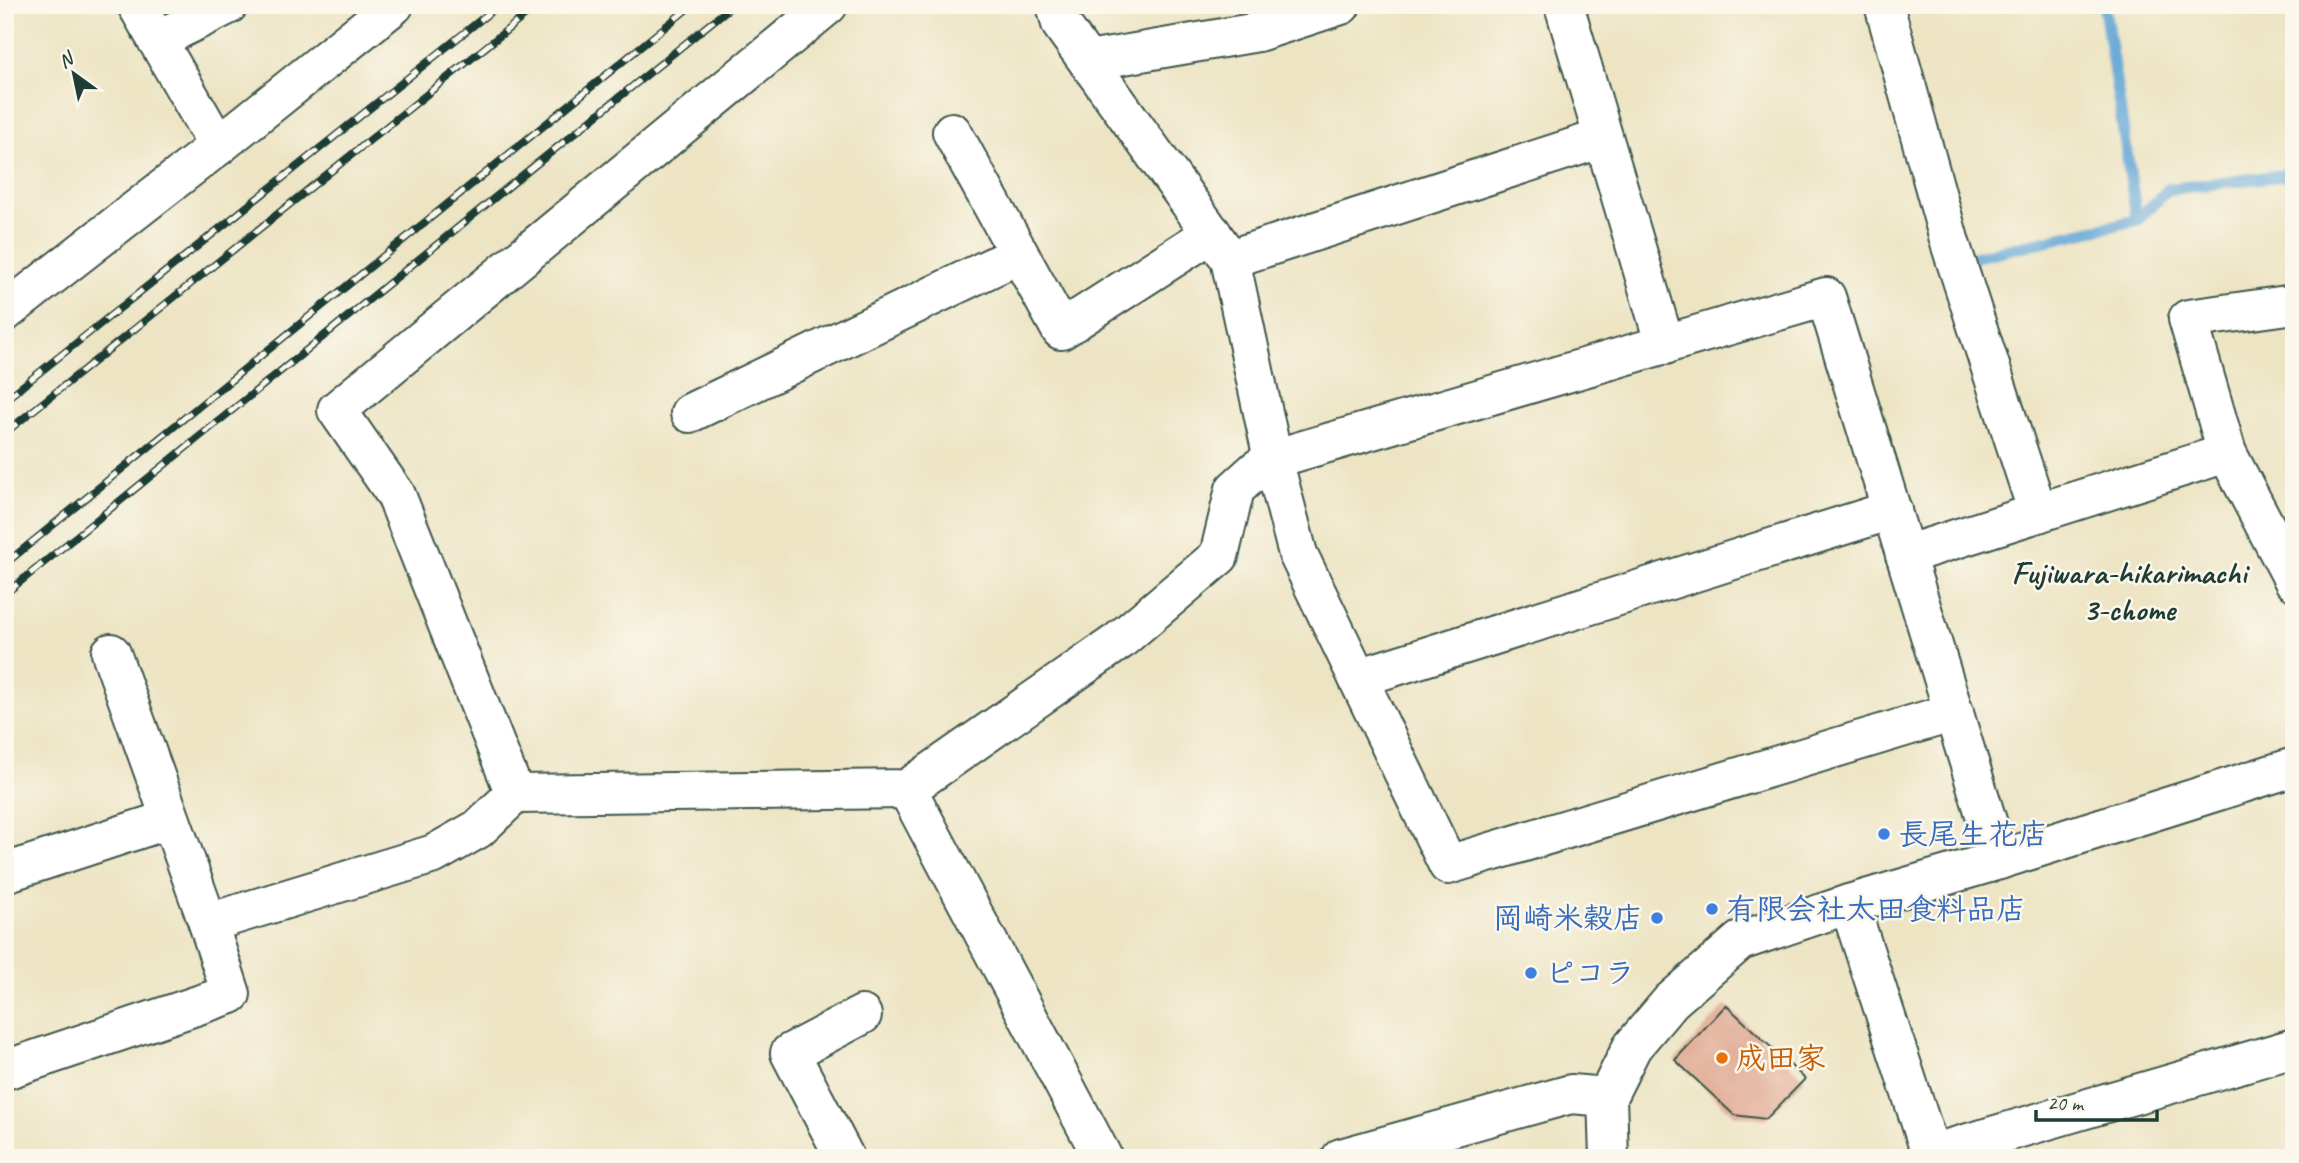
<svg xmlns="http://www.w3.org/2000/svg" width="2299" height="1163" font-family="Caveat,'Klee One',sans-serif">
<rect width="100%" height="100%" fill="#fbf7ec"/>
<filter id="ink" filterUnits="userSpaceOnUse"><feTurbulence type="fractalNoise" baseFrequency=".0143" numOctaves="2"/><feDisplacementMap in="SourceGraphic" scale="14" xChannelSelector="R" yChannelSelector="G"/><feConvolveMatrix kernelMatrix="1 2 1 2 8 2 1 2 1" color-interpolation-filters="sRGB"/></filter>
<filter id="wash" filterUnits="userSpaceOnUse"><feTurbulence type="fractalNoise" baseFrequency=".00686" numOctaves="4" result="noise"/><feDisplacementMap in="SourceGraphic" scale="28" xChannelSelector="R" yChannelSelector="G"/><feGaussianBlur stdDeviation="1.57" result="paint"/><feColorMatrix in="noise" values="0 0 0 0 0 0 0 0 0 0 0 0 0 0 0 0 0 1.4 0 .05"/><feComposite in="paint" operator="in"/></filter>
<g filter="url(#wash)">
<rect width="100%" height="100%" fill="#ece4c3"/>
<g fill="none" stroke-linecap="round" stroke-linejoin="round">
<!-- stream -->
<g stroke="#5fa4d4" stroke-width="12">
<polyline points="2137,220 2169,189 2294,174"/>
<polyline points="1966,259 2137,220 2104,5"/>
</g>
</g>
<g id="blocks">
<!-- building -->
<polygon fill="#dc9f86" points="1726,1005 1805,1079 1766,1119 1734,1115 1675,1060"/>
</g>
</g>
<g filter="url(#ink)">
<use href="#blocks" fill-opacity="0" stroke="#3e5649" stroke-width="2"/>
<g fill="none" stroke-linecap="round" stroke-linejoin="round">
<!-- minor casing -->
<g stroke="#3e5649" stroke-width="42">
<g id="minor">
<polyline points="137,5 218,146"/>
<polyline points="1056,5 1061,24 1230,259 1273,459 1298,554 1448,865 1954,712"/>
<polyline points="1564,5 1665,345"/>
<polyline points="1884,5 1950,243 2038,513"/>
<polyline points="157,40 228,5"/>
<polyline points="1088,61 1258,32 1341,5"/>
<polyline points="952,132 1061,330 1212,233"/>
<polyline points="1230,259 1603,138"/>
<polyline points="2294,304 2188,319 2227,453 2294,581"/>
<polyline points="5,312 218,146 394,5"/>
<polyline points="690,413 1019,254"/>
<polyline points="1905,555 2227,453"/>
<polyline points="1358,678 1892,510"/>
<polyline points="907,789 1103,1158"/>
<polyline points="515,794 396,495 337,410 828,5"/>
<polyline points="5,873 170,819"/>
<polyline points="1849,904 1931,1154 1930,1158"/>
<polyline points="208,923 434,854 478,829 515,794 907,789 1119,641 1219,556 1235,489 1256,470 1273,459 1826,297 1999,860"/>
<polyline points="5,1070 231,994 208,923 111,653"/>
<polyline points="1931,1154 2294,1048"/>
<polyline points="845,1158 790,1053 862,1015"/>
<polyline points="1341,1158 1571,1094 1607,1097"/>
<polyline points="1609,1158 1607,1097 1632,1047 1671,1001 1740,941 1849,904 1999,860 2294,767"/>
</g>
</g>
<!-- minor -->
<use href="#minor" stroke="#fff" stroke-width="38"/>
<!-- rail casing -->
<g stroke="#1f3d34" stroke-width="8">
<g id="rail">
<polyline points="5,400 499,5"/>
<polyline points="5,433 538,5"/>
<polyline points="5,564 692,5"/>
<polyline points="5,594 733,5"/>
</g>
</g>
<!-- rail -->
<use href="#rail" stroke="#fbf7ec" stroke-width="5" stroke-dasharray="16" stroke-linecap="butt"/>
</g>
</g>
<!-- markers -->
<g fill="#3f7fe0" stroke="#fbf7ec" stroke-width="2.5">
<circle cx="1884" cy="834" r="7"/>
<circle cx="1712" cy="909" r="7"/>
<circle cx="1657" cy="918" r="7"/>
<circle cx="1531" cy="973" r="7"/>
</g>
<circle fill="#e8710a" stroke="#fbf7ec" stroke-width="2.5" cx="1722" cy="1058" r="7"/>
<g text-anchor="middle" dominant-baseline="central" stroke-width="5" stroke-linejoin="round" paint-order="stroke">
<!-- shop labels -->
<g font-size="30" font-weight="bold" fill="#366cbe" stroke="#fbf7ec" text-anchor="start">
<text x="1898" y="834">長尾生花店</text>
<text x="1726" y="909">有限会社太田食料品店</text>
<text x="1643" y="918" text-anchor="end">岡崎米穀店</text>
<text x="1545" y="973">ピコラ</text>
</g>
<!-- food labels -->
<g font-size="30" font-weight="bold" fill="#c56008" stroke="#fbf7ec" text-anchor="start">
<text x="1736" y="1058">成田家</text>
</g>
<!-- neighbourhood labels -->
<g font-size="32" font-weight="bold" fill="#1f3d34" stroke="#fbf7ec">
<text x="2129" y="572">Fujiwara-hikarimachi<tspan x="2129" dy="37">3-chome</tspan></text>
</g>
</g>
<!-- margin -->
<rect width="2299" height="1163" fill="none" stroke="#fbf7ec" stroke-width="28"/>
<!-- north arrow -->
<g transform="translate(74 74) rotate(327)" stroke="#fbf7ec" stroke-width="5" paint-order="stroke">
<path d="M0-5L12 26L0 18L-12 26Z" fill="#1f3d34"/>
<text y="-10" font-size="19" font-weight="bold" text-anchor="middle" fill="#1f3d34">N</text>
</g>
<!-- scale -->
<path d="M2036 1110v10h121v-10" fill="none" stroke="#1f3d34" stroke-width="3.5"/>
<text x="2047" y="1110" font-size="21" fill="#1f3d34" stroke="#fbf7ec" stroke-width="5" paint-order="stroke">20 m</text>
</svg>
